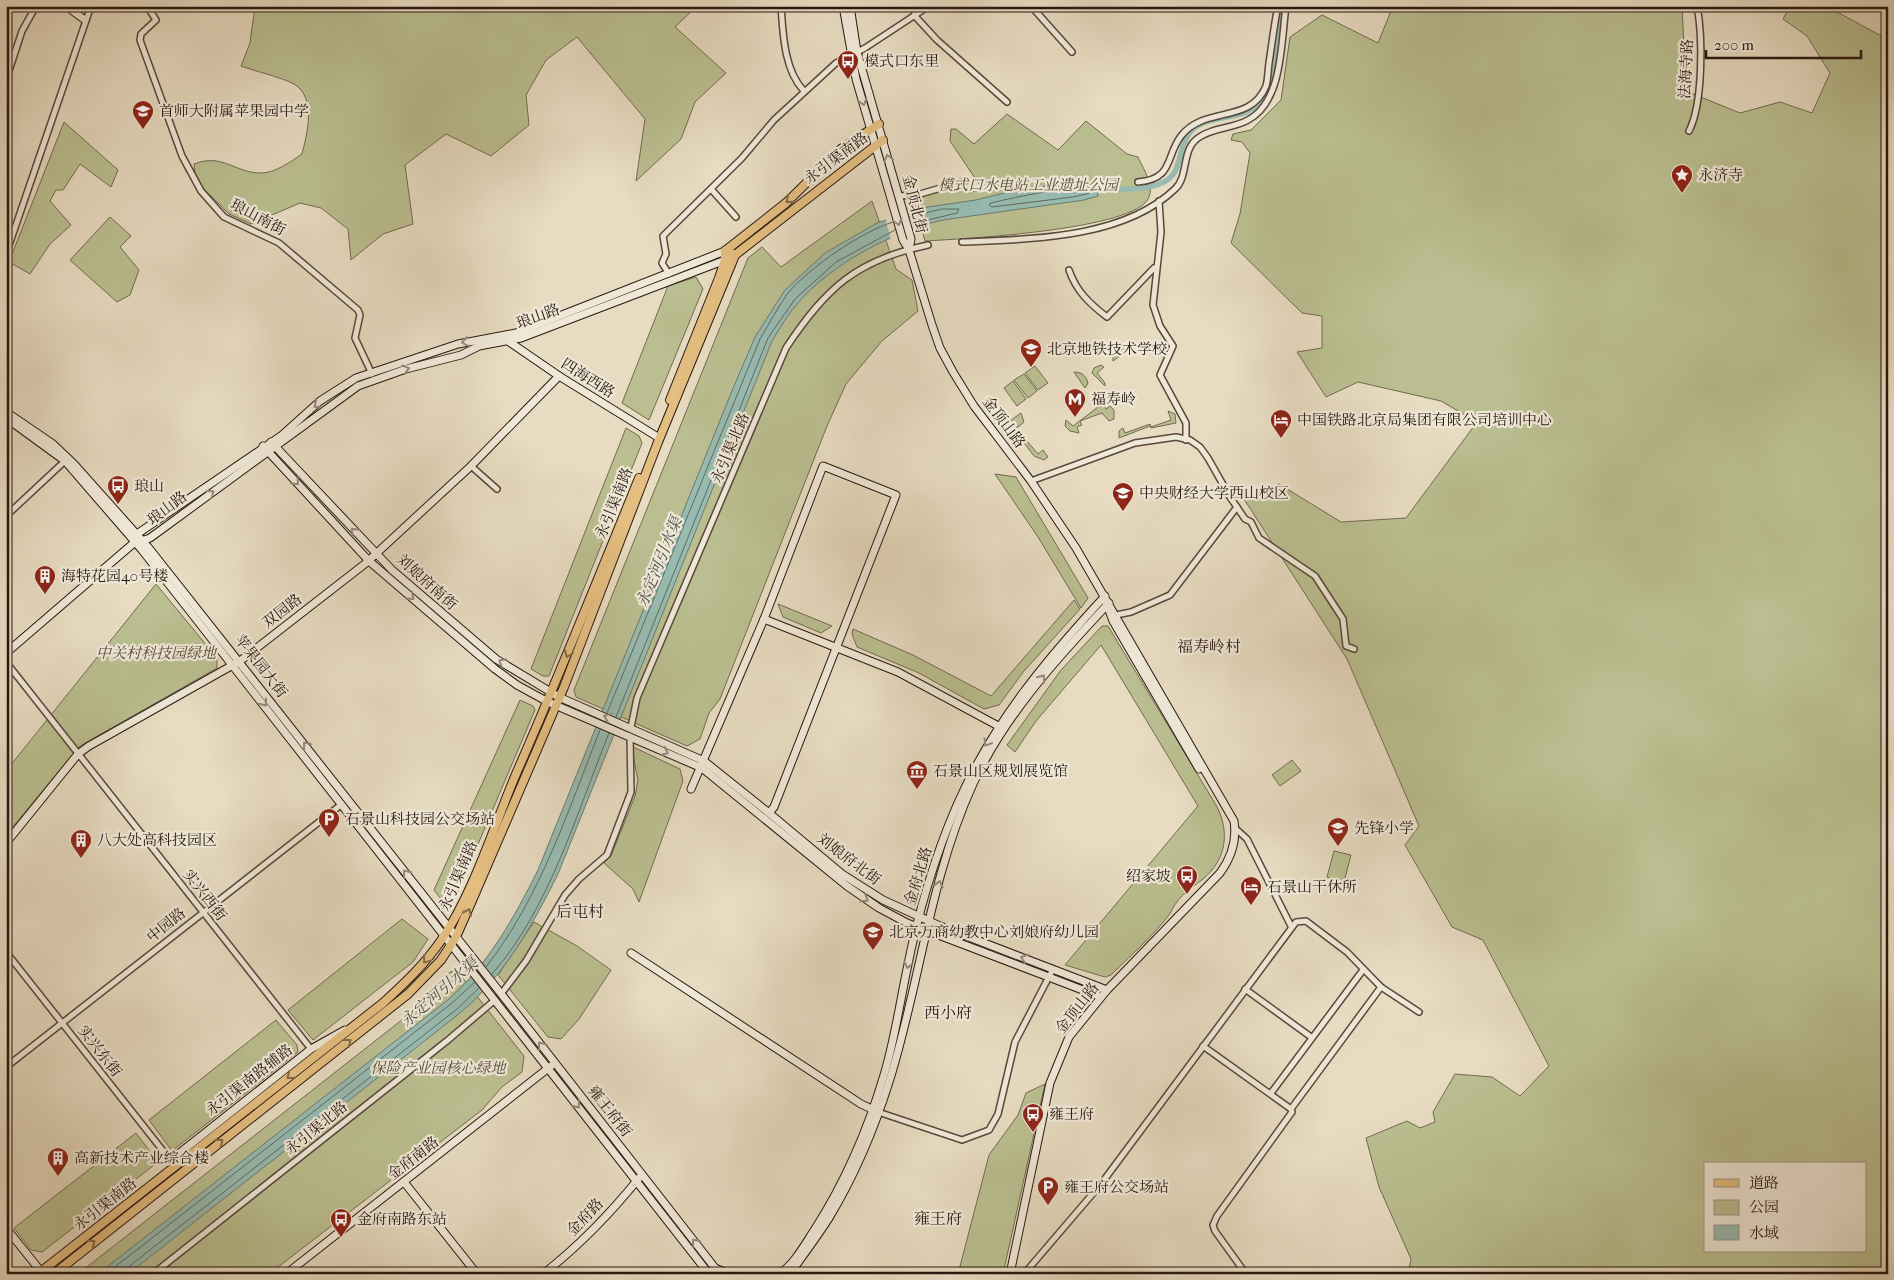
<svg xmlns="http://www.w3.org/2000/svg" width="1894" height="1280" font-family="'IM FELL French Canon','Noto Serif SC',serif">
<rect width="100%" height="100%" fill="#e7dbc1"/>
<filter id="stains"><feTurbulence type="fractalNoise" baseFrequency=".004" numOctaves="4"/><feColorMatrix values="0 0 0 0 .2 0 0 0 0 .09 0 0 0 0 .02 0 0 0 .5 -.17"/></filter>
<radialGradient id="worn" r=".72"><stop offset=".6" stop-color="#630" stop-opacity="0"/><stop offset="1" stop-color="#630" stop-opacity=".3"/></radialGradient>
<!-- green -->
<g fill="#babe90" stroke="#716a50" fill-rule="evenodd">
<path d="M255 6 695 8 675 27 726 73 695 102 681 139 636 181 645 119 577 37 546 60 526 95 529 125 491 156 446 134 405 165 413 224 383 234 351 260 348 229 321 208 300 203 251 224 229 214 196 181 194 164C222 153 234 172 259 173 274 174 290 162 302 154 307 134 317 98 294 84 278 76 257 72 241 66L250 43Z"/>
<path d="M1393 6H1682L1686 91 1740 113 1780 102 1812 113 1830 73 1807 36 1783 19 1790 6 1828 7 1885 38 1888 36V1274H1408L1411 1259 1379 1187 1366 1138 1407 1121 1420 1128 1435 1122 1433 1112 1455 1074 1492 1077 1520 1096 1549 1066 1483 940 1452 927 1405 845 1419 826 1347 659 1244 499 1279 484 1341 522 1406 518 1477 422 1441 401 1358 382 1326 397 1297 352 1322 348V316L1302 313 1231 243 1240 214 1250 153 1242 142 1231 140 1233 134 1251 130 1281 100 1290 37 1322 15 1378 43ZM1705 1164H1865V1251H1705Z"/>
<path d="M1007 114 1058 150 1086 121 1127 154 1138 157C1143 168 1154 185 1149 197 1138 230 961 239 925 241L913 196 959 185 964 191 971 193 981 187 950 141 951 129H956L974 144Z"/>
<polygon points="64,122 118,170 111,187 80,164 63,190 56,190 50,201 71,225 50,244 30,274 9,262"/>
<polygon points="872,201 896,269 912,280 918,311 882,341 846,384 827,426 720,699 709,713 700,739 687,746 576,697 574,690 748,258 762,247 781,267"/>
<polygon points="110,217 131,236 120,247 139,270 130,295 117,302 70,260"/>
<polygon points="696,277 703,289 649,420 622,403 668,286"/>
<polygon points="1125,346 1129,349 1113,361 1113,353"/>
<polygon points="1101,365 1104,367 1097,373 1105,383 1105,386 1092,373 1094,368"/>
<polygon points="1035,366 1048,383 1038,390 1025,373"/>
<path d="M1074 372C1081 372 1086 375 1088 383L1085 388Z"/>
<polygon points="1024,374 1037,391 1028,398 1014,380"/>
<polygon points="1013,381 1026,399 1017,406 1004,388"/>
<polygon points="1098,395 1103,398 1100,401 1106,409 1110,406 1114,410 1114,419 1109,421 1102,413 1080,421 1082,425 1077,427 1079,433 1070,431 1065,426 1066,420 1073,426 1098,407 1092,399"/>
<polygon points="1168,411 1175,414 1176,423 1151,428 1150,426 1119,438 1119,431 1123,428 1125,433 1150,424 1151,427 1171,420"/>
<polygon points="1021,413 1024,422 1018,427 1012,427 1010,421"/>
<polygon points="626,428 639,436 642,443 549,676 543,676 531,669"/>
<polygon points="1021,434 1038,454 1043,450 1048,457 1044,460 1034,456 1019,436"/>
<polygon points="995,474 1016,477 1088,598 1081,608 1038,537"/>
<polygon points="156,584 217,658 217,668 80,746 6,835 6,771"/>
<polygon points="1074,600 1080,609 1024,671 999,705 984,709 919,673 857,647 852,634 853,629 913,655 991,696"/>
<polygon points="778,604 832,626 821,633 783,617"/>
<path d="M1102 626H1108L1216 805C1230 831 1227 859 1203 879 1194 886 1183 893 1177 902 1173 906 1172 911 1169 915 1152 937 1130 956 1111 975L1105 977 1065 965 1198 806 1101 645 1036 721 1015 752 1007 745 1061 670Z"/>
<polygon points="520,700 533,706 535,710 453,903 441,899 434,890"/>
<polygon points="631,746 680,769 683,781 639,902 633,889 604,863 611,856 635,796 638,780"/>
<polygon points="1292,760 1301,771 1280,786 1272,775"/>
<polygon points="1334,851 1351,855 1344,882 1327,877"/>
<polygon points="402,919 428,939 413,962 313,1040 288,1010"/>
<polygon points="534,922 577,946 611,970 579,1019 561,1039 548,1037 498,975"/>
<polygon points="457,971 524,1056 522,1072 502,1087 482,1110 269,1274 78,1274 412,1012 433,993 450,972"/>
<polygon points="276,1020 297,1045 298,1052 172,1151 149,1120"/>
<polygon points="1045,1084 1003,1274 958,1274 989,1155 1018,1115 1026,1093"/>
<polygon points="136,1133 158,1162 42,1252 31,1250 14,1228"/>
</g>
<!-- water -->
<path fill="#97bbb1" stroke="#6b7971" d="M1096 182 1098 196 1084 200 943 220C894 231 831 264 798 303 788 314 780 328 772 341L558 874C532 926 505 975 460 1013L128 1274H98L449 999C489 963 514 918 538 870L734 386 755 337 785 290 825 253 877 223 921 208 976 200 1012 191 1067 183Z"/>
<!-- pier -->
<polygon fill="#e7dbc1" points="914,207 920,229 891,240 885,217"/>
<g fill="none" stroke-linecap="round" stroke-linejoin="round">
<!-- shore -->
<g stroke="#606960" stroke-width="1">
<path d="M1090 187 1091 193 1073 197 992 207 989 205 991 203C1024 195 1056 189 1090 187Z"/>
<polyline points="909,217 942,209 959,209 957,213 911,224"/>
<path d="M607 713 760 339C769 324 778 307 788 293 810 267 861 232 893 222"/>
<polyline points="616,717 768,338 795,299 836,262 895,230"/>
<path d="M486 967C540 898 568 811 600 730"/>
<path d="M492 974C549 910 577 812 609 733"/>
<polyline points="106,1274 452,1003 475,982"/>
<polyline points="125,1274 127,1268 457,1009 479,988"/>
</g>
<!-- canal -->
<path stroke="#97bbb1" stroke-width="5.5" d="M1090 191C1115 187 1168 196 1177 167 1181 156 1183 138 1193 129 1206 118 1229 118 1244 113 1277 102 1279 36 1282 6"/>
<!-- street casing -->
<g stroke="#58483c" stroke-width="8">
<g id="street">
<polyline points="147,6 156,20 141,34 140,40 182,156 201,191 224,217 279,243 358,310 360,315 355,338 372,374"/>
<path d="M781 6C783 34 784 70 804 91"/>
<polyline points="1031,6 1072,52"/>
<polyline points="914,15 937,40 1007,102"/>
<polyline points="6,80 22,31 36,6"/>
<path d="M1689 131C1703 104 1703 37 1697 6"/>
<path d="M1138 182C1174 179 1165 157 1181 136 1205 105 1250 125 1266 86 1268 79 1268 70 1269 63 1272 44 1274 25 1278 6"/>
<polyline points="711,189 736,217"/>
<polyline points="900,196 920,194 965,181"/>
<polyline points="1159,201 1161,232 1153,305 1160,326 1173,346 1160,375 1186,423 1186,440"/>
<path d="M962 242C1030 239 1123 239 1175 189 1189 176 1181 150 1198 138 1213 127 1232 129 1248 120 1283 102 1281 42 1286 6"/>
<polyline points="6,254 91,6"/>
<path d="M1069 270C1076 291 1090 304 1107 317L1154 268"/>
<polyline points="669,274 662,263 666,254 663,236 742,158 774,120 836,63 865,48 929,6"/>
<polyline points="471,466 497,489"/>
<polyline points="1031,481 1135,443 1176,437 1190,440 1200,447 1208,458 1230,497 1245,519 1251,522 1259,538 1315,576 1343,619 1346,646 1354,649"/>
<polyline points="6,516 66,460"/>
<polyline points="1116,615 1131,612 1170,595 1237,507"/>
<polyline points="6,662 311,1049"/>
<path d="M631 727 637 698 786 348C826 288 856 260 928 245"/>
<polyline points="1236,829 1247,839 1291,926"/>
<polyline points="6,952 175,1166"/>
<polyline points="1245,989 1311,1037"/>
<polyline points="501,994 526,961 565,895 579,879 607,855 631,792 630,736"/>
<polyline points="1203,1046 1291,1109"/>
<polyline points="6,1067 342,804"/>
<polyline points="1271,1093 1363,970"/>
<polyline points="878,1112 962,1140 989,1130 998,1114 1015,1042 1053,969"/>
<polyline points="153,1274 448,1040 495,1000"/>
<polyline points="1024,1274 1101,1184 1296,922 1306,921 1347,952 1381,987 1419,1012"/>
<polyline points="1246,1274 1215,1231 1213,1225 1217,1216 1292,1112 1291,1109 1381,987"/>
</g>
</g>
<!-- secondary casing -->
<g stroke="#281710" stroke-width="9">
<g id="secondary">
<polyline points="66,6 85,20"/>
<path d="M843 6 856 79 903 240 909 250 932 325 940 348 953 372 974 406 1031 481 1076 548 1234 821C1237 840 1231 858 1220 873L1107 990 1069 1037 1050 1083 1010 1274"/>
<polyline points="850,6 857,52 911,239 909,250"/>
<polyline points="508,341 559,376 656,436"/>
<polyline points="6,412 53,444 74,464 148,547 499,991 715,1268 729,1274"/>
<polyline points="6,418 65,461 142,550 709,1274"/>
<polyline points="271,442 392,570 496,659 559,697 704,761 769,813 842,874 883,900 940,926 1107,990"/>
<polyline points="263,446 369,561 495,669 517,685 548,702 702,768 847,886 879,908 907,923 1101,997"/>
<polyline points="136,539 137,534 281,436 320,401 356,378 458,344 516,333 725,251"/>
<polyline points="141,541 150,538 358,386 406,369 461,355 479,346 521,338 728,259"/>
<polyline points="1106,602 1113,621 1199,769"/>
<polyline points="764,619 898,672 1002,728"/>
<polyline points="6,653 135,542"/>
<polyline points="691,789 764,619 823,466 896,495 774,807 769,813"/>
<polyline points="6,843 78,754 89,746 240,661 366,563 471,466 559,376"/>
<polyline points="631,953 861,1104 876,1111"/>
<polyline points="175,1166 177,1155 311,1049 345,1030"/>
<polyline points="404,1182 477,1274"/>
<polyline points="6,1228 43,1274"/>
<polyline points="286,1274 551,1066"/>
<path d="M543 1274C579 1246 610 1214 639 1178"/>
<path d="M779 1274C794 1265 805 1244 815 1229 845 1182 868 1129 884 1075 894 1042 899 1008 906 974 917 917 934 858 957 805 993 723 1045 661 1105 596"/>
<path d="M790 1274C803 1255 817 1237 829 1218 855 1175 875 1127 890 1079 920 982 930 878 973 784 1004 716 1058 657 1109 603"/>
</g>
</g>
<!-- primary casing -->
<g stroke="#281710" stroke-width="10">
<g id="primary">
<polyline points="725,251 786,203 841,149 879,124"/>
<polyline points="735,255 883,140"/>
<polyline points="670,400 719,278 725,260 725,251"/>
<path d="M38 1274 383 1003C405 983 426 963 442 939 473 894 494 826 516 774 559 676 599 577 639 478"/>
<polyline points="54,1274 408,994 441,960 456,937 471,903 564,687 658,442 731,265 735,255 725,251"/>
</g>
</g>
<!-- street -->
<use href="#street" stroke="#efe8d7" stroke-width="5"/>
<!-- secondary -->
<use href="#secondary" stroke="#efe8d7" stroke-width="7"/>
<!-- primary -->
<use href="#primary" stroke="#e4be80" stroke-width="8"/>
</g>
<!-- one-way arrows -->
<defs><path id="oneway-chevron" d="M-2-3.5L2.5 0L-2 3.5" fill="none" stroke-width="1.6" stroke-linecap="round" stroke-linejoin="round" transform="scale(1.25)"/></defs>
<g stroke="#958a7d">
<use href="#oneway-chevron" transform="translate(863 102) rotate(73)"/>
<use href="#oneway-chevron" transform="translate(888 158) rotate(-106)"/>
<use href="#oneway-chevron" transform="translate(898 222) rotate(74)"/>
<use href="#oneway-chevron" transform="translate(465 342) rotate(170)"/>
<use href="#oneway-chevron" transform="translate(406 369) rotate(-16)"/>
<use href="#oneway-chevron" transform="translate(317 405) rotate(139)"/>
<use href="#oneway-chevron" transform="translate(296 482) rotate(47)"/>
<use href="#oneway-chevron" transform="translate(211 493) rotate(-36)"/>
<use href="#oneway-chevron" transform="translate(354 531) rotate(-133)"/>
<use href="#oneway-chevron" transform="translate(411 597) rotate(42)"/>
<use href="#oneway-chevron" transform="translate(502 662) rotate(-148)"/>
<use href="#oneway-chevron" transform="translate(1042 678) rotate(-52)"/>
<use href="#oneway-chevron" transform="translate(264 703) rotate(52)"/>
<use href="#oneway-chevron" transform="translate(607 717) rotate(-158)"/>
<use href="#oneway-chevron" transform="translate(987 743) rotate(121)"/>
<use href="#oneway-chevron" transform="translate(306 745) rotate(-128)"/>
<use href="#oneway-chevron" transform="translate(665 752) rotate(25)"/>
<use href="#oneway-chevron" transform="translate(406 873) rotate(-128)"/>
<use href="#oneway-chevron" transform="translate(939 884) rotate(-76)"/>
<use href="#oneway-chevron" transform="translate(865 899) rotate(33)"/>
<use href="#oneway-chevron" transform="translate(1024 958) rotate(-160)"/>
<use href="#oneway-chevron" transform="translate(908 965) rotate(103)"/>
<use href="#oneway-chevron" transform="translate(541 1045) rotate(-128)"/>
<use href="#oneway-chevron" transform="translate(577 1105) rotate(52)"/>
<use href="#oneway-chevron" transform="translate(695 1242) rotate(-128)"/>
</g>
<g stroke="#866a48">
<use href="#oneway-chevron" transform="translate(789 200) rotate(139)"/>
<use href="#oneway-chevron" transform="translate(568 654) rotate(111)"/>
<use href="#oneway-chevron" transform="translate(468 912) rotate(-66)"/>
<use href="#oneway-chevron" transform="translate(426 960) rotate(129)"/>
<use href="#oneway-chevron" transform="translate(348 1042) rotate(-38)"/>
<use href="#oneway-chevron" transform="translate(290 1076) rotate(142)"/>
<use href="#oneway-chevron" transform="translate(220 1142) rotate(-38)"/>
<use href="#oneway-chevron" transform="translate(92 1243) rotate(-38)"/>
</g>
<!-- icons -->
<defs>
<g id="bus-pin" transform="scale(1.125)"><path d="M0 17L-7.5 6A9.5 9.5 0 1 1 7.5 6Z" fill="#8f2418" stroke="#efe8d7"/><path d="M-5-6H5V4H4V6H2V4H-2V6H-4V4H-5ZM-3.5-4V0h7V-4ZM-3.5 1.2v1.5H-2V1.2ZM2 1.2v1.5H3.5V1.2Z" fill="#fff"/></g>
<g id="school-pin" transform="scale(1.125)"><path d="M0 17L-7.5 6A9.5 9.5 0 1 1 7.5 6Z" fill="#8f2418" stroke="#efe8d7"/><path d="M0-5L7-2L0 1L-7-2ZM-4 1L0 2.5L4 1V4Q0 6-4 4Z" fill="#fff"/></g>
<g id="sight-pin" transform="scale(1.125)"><path d="M0 17L-7.5 6A9.5 9.5 0 1 1 7.5 6Z" fill="#8f2418" stroke="#efe8d7"/><path d="M0-6L1.8-2.2L6-1.7L2.9 1.2L3.7 5.4L0 3.3L-3.7 5.4L-2.9 1.2L-6-1.7L-1.8-2.2Z" fill="#fff"/></g>
<g id="metro-pin" transform="scale(1.125)"><path d="M0 17L-7.5 6A9.5 9.5 0 1 1 7.5 6Z" fill="#8f2418" stroke="#efe8d7"/><path d="M-5.5 5V-5H-3L0 0L3-5H5.5V5H3V-.5L0 4L-3-.5V5Z" fill="#fff"/></g>
<g id="hotel-pin" transform="scale(1.125)"><path d="M0 17L-7.5 6A9.5 9.5 0 1 1 7.5 6Z" fill="#8f2418" stroke="#efe8d7"/><path d="M-6-4.5h1.5V1H6V5H4.5V3h-9V5H-6ZM-4 0a1.8 1.8 0 1 1 3.6 0ZM.5 0V-2.5h3Q6-2.5 6 0Z" fill="#fff"/></g>
<g id="university-pin" transform="scale(1.125)"><path d="M0 17L-7.5 6A9.5 9.5 0 1 1 7.5 6Z" fill="#8f2418" stroke="#efe8d7"/><path d="M0-5L7-2L0 1L-7-2ZM-4 1L0 2.5L4 1V4Q0 6-4 4Z" fill="#fff"/></g>
<g id="building-pin" transform="scale(1.125)"><path d="M0 17L-7.5 6A9.5 9.5 0 1 1 7.5 6Z" fill="#8f2418" stroke="#efe8d7"/><path d="M-4-6H4V6H1V3H-1V6H-4ZM-2.5-4.3h1.7v1.8h-1.7ZM.8-4.3h1.7v1.8H.8ZM-2.5-1h1.7V.8h-1.7ZM.8-1h1.7V.8H.8Z" fill="#fff"/></g>
<g id="museum-pin" transform="scale(1.125)"><path d="M0 17L-7.5 6A9.5 9.5 0 1 1 7.5 6Z" fill="#8f2418" stroke="#efe8d7"/><path d="M0-6L6-3V-2H-6V-3ZM-5-1h2V3h-2ZM-1-1h2V3h-2ZM3-1h2V3H3ZM-6 4H6V6H-6Z" fill="#fff"/></g>
<g id="parking-pin" transform="scale(1.125)"><path d="M0 17L-7.5 6A9.5 9.5 0 1 1 7.5 6Z" fill="#8f2418" stroke="#efe8d7"/><path d="M-3.5-5.5H1a3.5 3.5 0 0 1 0 7H-1V5.5H-3.5ZM-1-3.4V-.6H.8a1.4 1.4 0 0 0 0-2.8Z" fill="#fff"/></g>
</defs>
<g fill-rule="evenodd">
<use href="#bus-pin" x="848" y="61"/>
<use href="#school-pin" x="143" y="111"/>
<use href="#sight-pin" x="1682" y="175"/>
<use href="#school-pin" x="1031" y="349"/>
<use href="#metro-pin" x="1075" y="399"/>
<use href="#hotel-pin" x="1281" y="420"/>
<use href="#bus-pin" x="118" y="486"/>
<use href="#university-pin" x="1123" y="493"/>
<use href="#building-pin" x="45" y="576"/>
<use href="#museum-pin" x="917" y="771"/>
<use href="#parking-pin" x="329" y="819"/>
<use href="#school-pin" x="1338" y="828"/>
<use href="#building-pin" x="81" y="840"/>
<use href="#bus-pin" x="1187" y="876"/>
<use href="#hotel-pin" x="1251" y="887"/>
<use href="#school-pin" x="873" y="932"/>
<use href="#bus-pin" x="1033" y="1114"/>
<use href="#building-pin" x="58" y="1158"/>
<use href="#parking-pin" x="1048" y="1187"/>
<use href="#bus-pin" x="341" y="1219"/>
</g>
<g text-anchor="middle" dominant-baseline="central" stroke-width="4.5" stroke-linejoin="round" paint-order="stroke">
<!-- poi labels -->
<g font-size="15" fill="#281710" stroke="#efe8d7" text-anchor="start">
<text x="864" y="61">模式口东里</text>
<text x="159" y="111">首师大附属苹果园中学</text>
<text x="1698" y="175">永济寺</text>
<text x="1047" y="349">北京地铁技术学校</text>
<text x="1091" y="399">福寿岭</text>
<text x="1297" y="420">中国铁路北京局集团有限公司培训中心</text>
<text x="134" y="486">琅山</text>
<text x="1139" y="493">中央财经大学西山校区</text>
<text x="61" y="576">海特花园40号楼</text>
<text x="933" y="771">石景山区规划展览馆</text>
<text x="345" y="819">石景山科技园公交场站</text>
<text x="1354" y="828">先锋小学</text>
<text x="97" y="840">八大处高科技园区</text>
<text x="1171" y="876" text-anchor="end">绍家坡</text>
<text x="1267" y="887">石景山干休所</text>
<text x="889" y="932">北京万商幼教中心刘娘府幼儿园</text>
<text x="1049" y="1114">雍王府</text>
<text x="74" y="1158">高新技术产业综合楼</text>
<text x="1064" y="1187">雍王府公交场站</text>
<text x="357" y="1219">金府南路东站</text>
</g>
<!-- street labels -->
<g font-size="15" fill="#281710" stroke="#efe8d7">
<text transform="translate(1686 69) rotate(-87)">法海寺路</text>
<text transform="translate(836 158) rotate(-37)">永引渠南路</text>
<text transform="translate(915 204) rotate(76)">金顶北街</text>
<text transform="translate(258 217) rotate(28)">琅山南街</text>
<text transform="translate(538 316) rotate(-20)">琅山路</text>
<text transform="translate(588 378) rotate(32)">四海西路</text>
<text transform="translate(1004 422) rotate(53)">金顶山路</text>
<text transform="translate(730 448) rotate(-67)">永引渠北路</text>
<text transform="translate(614 503) rotate(-68)">永引渠南路</text>
<text transform="translate(167 508) rotate(-37)">琅山路</text>
<text transform="translate(427 582) rotate(42)">刘娘府南街</text>
<text transform="translate(282 611) rotate(-38)">双园路</text>
<text transform="translate(261 666) rotate(52)">苹果园大街</text>
<text transform="translate(849 859) rotate(37)">刘娘府北街</text>
<text transform="translate(458 876) rotate(-67)">永引渠南路</text>
<text transform="translate(918 876) rotate(-73)">金府北路</text>
<text transform="translate(205 895) rotate(52)">实兴西街</text>
<text transform="translate(166 925) rotate(-39)">中园路</text>
<text transform="translate(1077 1008) rotate(-52)">金顶山路</text>
<text transform="translate(100 1051) rotate(52)">实兴东街</text>
<text transform="translate(249 1080) rotate(-38)">永引渠南路辅路</text>
<text transform="translate(610 1111) rotate(52)">雍王府街</text>
<text transform="translate(316 1128) rotate(-39)">永引渠北路</text>
<text transform="translate(413 1158) rotate(-38)">金府南路</text>
<text transform="translate(105 1204) rotate(-38)">永引渠南路</text>
<text transform="translate(585 1217) rotate(-46)">金府路</text>
</g>
<!-- park labels -->
<g font-size="15" font-style="italic" fill="#544936" stroke="#efe8d7">
<text x="1028" y="185">模式口水电站工业遗址公园</text>
<text x="156" y="653">中关村科技园绿地</text>
<text x="438" y="1068">保险产业园核心绿地</text>
</g>
<!-- water labels -->
<g font-size="16" font-style="italic" fill="#4f5048" stroke="#efe8d7">
<text transform="translate(659 562) rotate(-68)">永定河引水渠</text>
<text transform="translate(439 992) rotate(-41)">永定河引水渠</text>
</g>
<!-- neighbourhood labels -->
<g font-size="16" fill="#281710" stroke="#efe8d7">
<text x="1209" y="646">福寿岭村</text>
<text x="580" y="911">后屯村</text>
<text x="948" y="1012">西小府</text>
<text x="938" y="1218">雍王府</text>
</g>
</g>
<!-- margin -->
<rect width="1894" height="1280" fill="none" stroke="#e7dbc1" stroke-width="25"/>
<rect x="8" y="8" width="1879" height="1265" fill="none" stroke="#281710" stroke-width="2.5"/>
<rect x="12" y="12" width="1869" height="1255" fill="none" stroke="#281710"/>
<!-- legend -->
<rect x="1704" y="1162" width="162" height="90" fill="#efe8d7" stroke="#9f9487"/>
<rect x="1714" y="1179" width="25" height="8" fill="#e4be80" stroke="#9f9487"/>
<text x="1749" y="1188" font-size="15" fill="#281710">道路</text>
<rect x="1714" y="1200" width="25" height="15" fill="#babe90" stroke="#9f9487"/>
<text x="1749" y="1212" font-size="15" fill="#281710">公园</text>
<rect x="1714" y="1225" width="25" height="15" fill="#97bbb1" stroke="#9f9487"/>
<text x="1749" y="1238" font-size="15" fill="#281710">水域</text>
<!-- scale -->
<path d="M1706 50v8h155v-8" fill="none" stroke="#281710" stroke-width="2.5"/>
<text x="1714" y="50" font-size="15" fill="#281710" stroke="#efe8d7" stroke-width="4" paint-order="stroke">200 m</text>
<rect width="100%" height="100%" filter="url(#stains)"/>
<rect width="100%" height="100%" fill="url(#worn)"/>
</svg>
